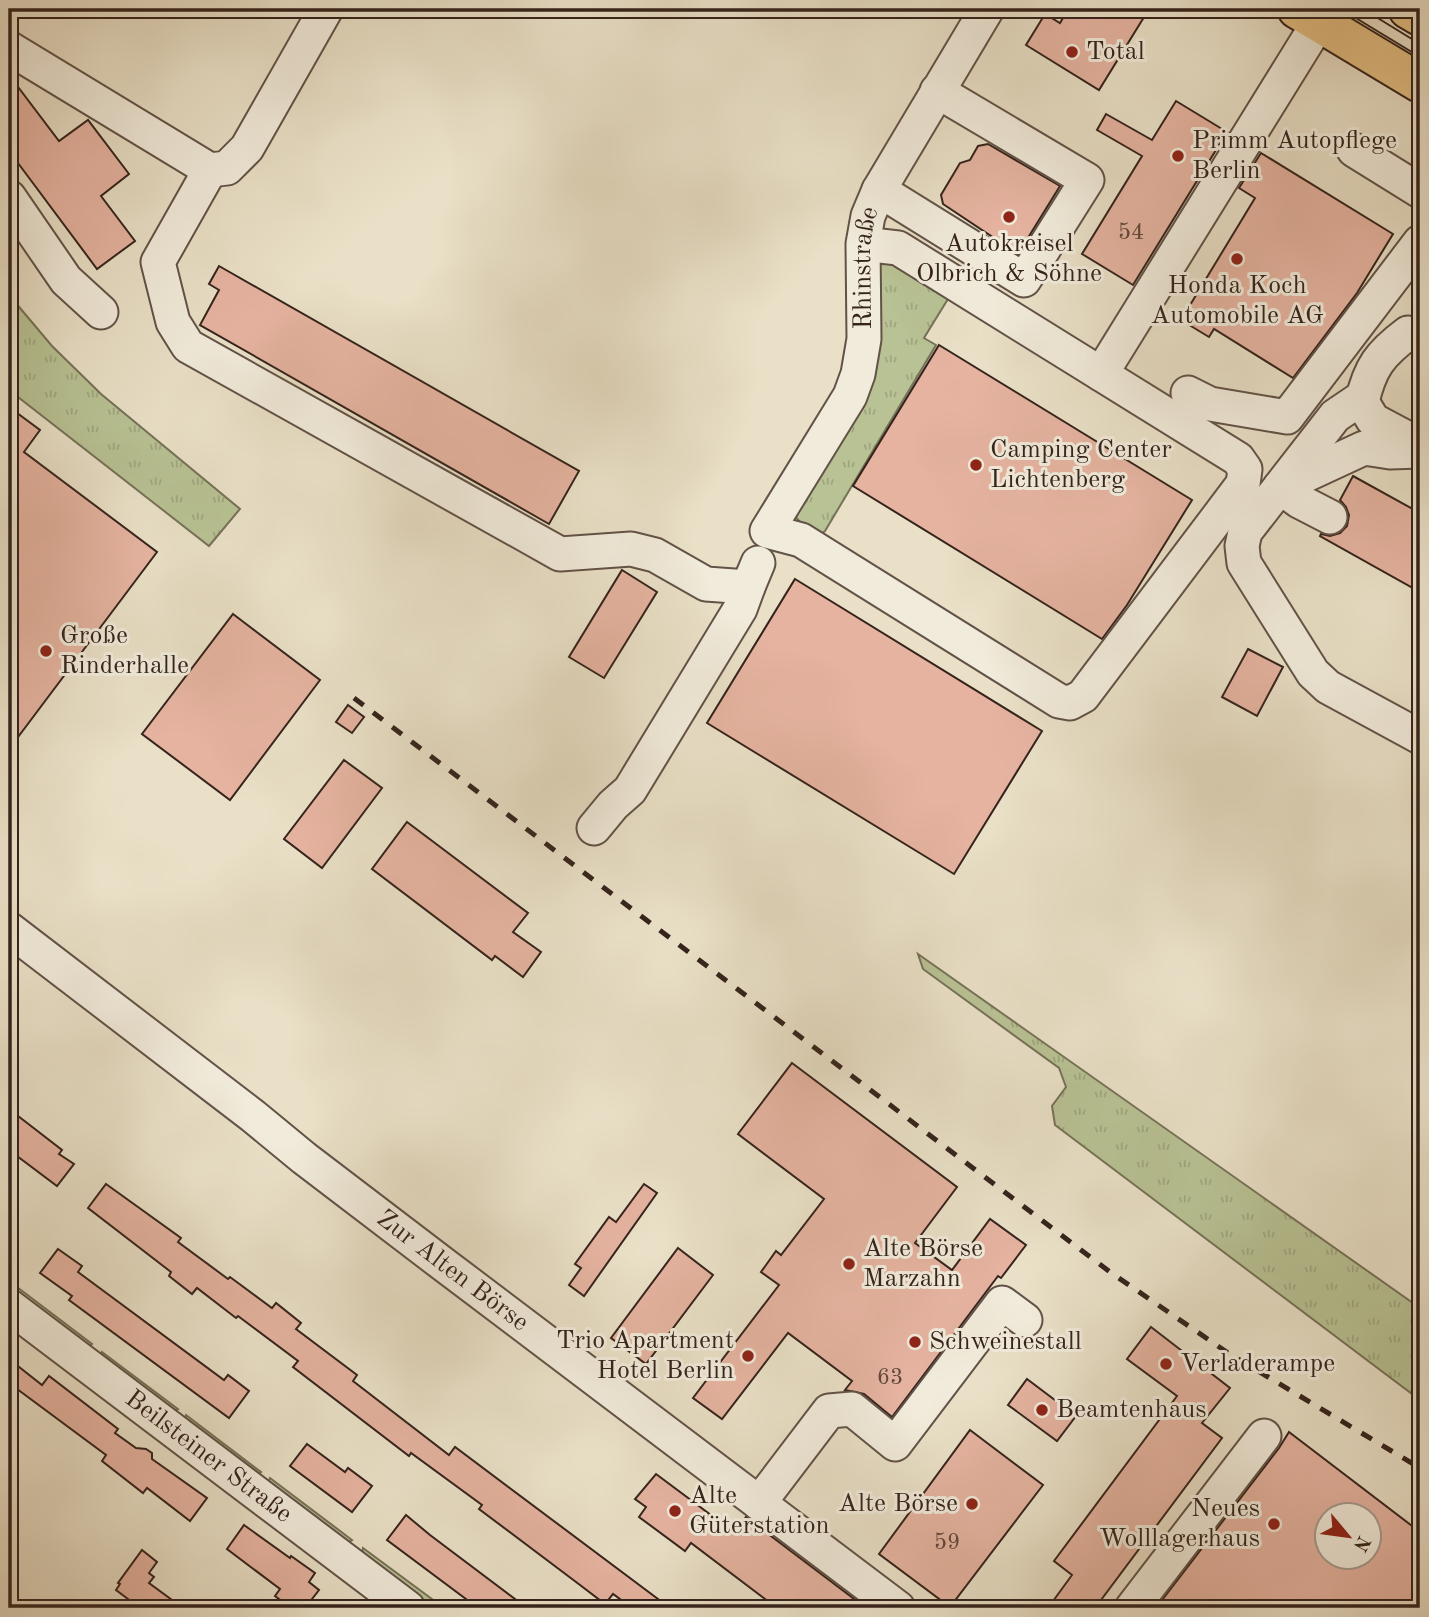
<svg xmlns="http://www.w3.org/2000/svg" width="1429" height="1617" font-family="'Old Standard TT',serif">
<defs>
<pattern id="grass-tufts" width="24" height="20" patternUnits="userSpaceOnUse" patternTransform="scale(1.75)"><rect width="24" height="20" fill="#b8c294"/><path d="M3 7l-1-3M5 7V3M7 7l1-3M15 17l-1-3M17 17v-4M19 17l1-3" fill="none" stroke="#9fa67f"/></pattern>
</defs>
<rect width="100%" height="100%" fill="#e9e0c7"/>
<filter id="stains"><feTurbulence type="fractalNoise" baseFrequency=".00286" numOctaves="4"/><feColorMatrix values="0 0 0 0 .2 0 0 0 0 .09 0 0 0 0 .02 0 0 0 .5 -.17"/></filter>
<radialGradient id="worn" r=".72"><stop offset=".6" stop-color="#630" stop-opacity="0"/><stop offset="1" stop-color="#630" stop-opacity=".3"/></radialGradient>
<!-- grass -->
<g fill="url(#grass-tufts)" stroke="#767258" stroke-width="2">
<polygon points="895,260 951,294 924,338 936,345 825,531 821,534 809,532 792,513 857,406 876,264"/>
<polygon points="9,295 52,346 101,394 240,509 209,546 9,390"/>
<polygon points="918,954 1420,1308 1420,1400 1055,1125 1052,1106 1066,1087 1059,1068 923,969"/>
<polygon points="13,1284 92,1344 83,1350 10,1295"/>
<polygon points="102,1352 178,1409 169,1414 99,1363"/>
<polygon points="186,1415 261,1472 252,1478 182,1426"/>
<polygon points="270,1478 352,1540 343,1545 266,1488"/>
<polygon points="363,1548 444,1608 425,1608 361,1560"/>
</g>
<!-- building -->
<g fill="#e5b3a0" stroke="#35231c" stroke-width="2" fill-rule="evenodd">
<polygon points="1068,9 1149,9 1099,90 1026,45 1045,14 1060,23"/>
<polygon points="9,75 59,141 88,120 129,174 101,196 135,241 97,269 9,151"/>
<polygon points="1176,101 1227,132 1133,285 1082,254 1142,156 1097,130 1106,114 1152,140"/>
<polygon points="988,144 1060,186 1018,254 943,204 941,195 960,163 970,160 978,146"/>
<polygon points="1261,153 1393,234 1357,293 1293,378 1214,329 1209,337 1181,320 1255,198 1239,188"/>
<polygon points="219,266 579,471 549,524 200,325 219,290 209,284"/>
<polygon points="939,345 1192,500 1127,605 1102,639 853,486"/>
<polygon points="9,407 40,430 24,452 157,552 9,749"/>
<polygon points="1353,476 1420,513 1420,592 1320,536 1321,534 1330,536 1340,533 1347,526 1349,515 1346,507 1340,500"/>
<polygon points="622,570 657,592 604,678 569,657"/>
<polygon points="795,579 1042,731 954,874 707,723"/>
<polygon points="233,614 320,680 230,800 142,734"/>
<polygon points="1248,649 1283,667 1257,716 1222,697"/>
<polygon points="348,705 364,717 352,733 336,722"/>
<polygon points="344,760 382,788 322,868 284,839"/>
<polygon points="407,822 528,913 513,932 541,952 523,977 495,956 492,960 372,869"/>
<polygon points="792,1063 957,1187 915,1243 952,1270 990,1219 1026,1245 1001,1278 998,1276 892,1417 864,1394 845,1390 852,1381 788,1333 722,1419 693,1398 779,1285 761,1272 776,1251 781,1255 824,1199 738,1134"/>
<polygon points="9,1109 62,1150 59,1154 74,1164 57,1186 9,1150"/>
<polygon points="106,1184 181,1238 178,1242 228,1279 230,1277 272,1308 276,1303 301,1323 296,1329 357,1375 353,1381 449,1455 455,1447 670,1608 632,1608 613,1594 605,1604 580,1585 479,1509 482,1505 411,1453 409,1456 293,1367 298,1361 238,1316 236,1318 197,1288 192,1294 169,1276 171,1272 88,1208"/>
<polygon points="644,1184 657,1193 584,1296 569,1285 581,1268 575,1264 609,1217 616,1222"/>
<polygon points="678,1248 713,1275 646,1364 611,1338"/>
<polygon points="58,1249 82,1266 78,1272 224,1380 228,1375 249,1391 229,1418 69,1300 72,1296 40,1273"/>
<polygon points="1151,1327 1230,1388 1202,1423 1222,1438 1095,1608 1048,1608 1072,1575 1054,1561 1177,1396 1127,1359"/>
<polygon points="9,1359 42,1385 49,1376 118,1429 115,1433 136,1448 146,1449 152,1453 152,1459 207,1498 190,1521 147,1488 143,1493 102,1461 106,1455 9,1383"/>
<polygon points="1027,1379 1076,1416 1057,1441 1008,1405"/>
<polygon points="970,1430 1043,1485 950,1607 879,1554"/>
<path d="M1289 1432 1420 1532V1599L1414 1608H1156L1279 1448ZM1327 1516H1369V1558H1327Z"/>
<polygon points="307,1444 345,1472 348,1468 372,1486 352,1512 290,1466"/>
<polygon points="656,1474 735,1533 746,1517 866,1608 777,1608 691,1543 685,1551 639,1517 646,1507 635,1499"/>
<polygon points="406,1515 430,1535 527,1608 478,1608 387,1540"/>
<polygon points="244,1525 290,1558 291,1556 315,1573 309,1582 319,1590 305,1608 291,1608 275,1596 280,1589 227,1549"/>
<polygon points="142,1550 157,1562 149,1573 154,1577 149,1583 183,1608 140,1608 116,1590 120,1584 118,1583"/>
</g>
<g fill="none" stroke-linecap="round" stroke-linejoin="round">
<!-- minor casing -->
<g stroke="#625247" stroke-width="37">
<g id="minor">
<polyline points="9,48 210,170 227,168 247,148 326,9"/>
<polyline points="1354,150 1420,191"/>
<polyline points="210,170 158,262 173,322 188,346 560,554 631,549 655,555 706,584 748,587 758,563"/>
<polyline points="879,190 1024,280 1087,180 937,91"/>
<polyline points="9,197 66,280 101,312"/>
<path id="s1" d="M863 244 898 248 1238 459 1245 469 1243 484 1083 696 1070 703 1059 701 801 540 767 531 850 396 858 374 864 339 863 244 868 216 879 190 987 9"/>
<path d="M1420 335 1408 333C1380 354 1370 367 1362 402L1373 420 1420 445"/>
<polyline points="1101,374 1319,22"/>
<polyline points="1188,393 1210,404 1287,417 1420,242"/>
<polyline points="1363,397 1335,416 1245,532 1242,546 1244,563 1313,673 1328,687 1420,737"/>
<polyline points="1330,517 1299,501 1280,487 1364,448 1390,452 1420,451"/>
<polyline points="594,828 613,805 630,790 740,609 748,587"/>
<path id="s2" d="M9 929 253 1116 304 1158 443 1264 898 1608"/>
<path id="s3" d="M9 1306 408 1608"/>
<polyline points="759,1503 829,1411 852,1409 895,1444 1002,1303 1025,1320"/>
<polyline points="1132,1608 1264,1436"/>
</g>
</g>
<!-- major casing -->
<g stroke="#35231c" stroke-width="42">
<g id="major">
<polyline points="1297,9 1420,83"/>
<polyline points="1408,9 1420,16"/>
</g>
</g>
<!-- minor -->
<use href="#minor" stroke="#f1ebdb" stroke-width="33"/>
<!-- major -->
<use href="#major" stroke="#e4c084" stroke-width="38"/>
<!-- tram -->
<g stroke="#35231c" stroke-width="2">
<polyline points="1341,9 1420,57"/>
<polyline points="1363,9 1420,44"/>
</g>
<!-- rail -->
<polyline stroke="#35231c" stroke-width="5" stroke-dasharray="12 12" stroke-linecap="butt" points="354,698 1110,1272 1228,1353 1420,1468"/>
</g>
<!-- markers -->
<g fill="#8f2418" stroke="#f1ebdb" stroke-width="2.5">
<circle cx="1072" cy="52" r="7"/>
<circle cx="1178" cy="156" r="7"/>
<circle cx="1009" cy="217" r="7"/>
<circle cx="1237" cy="259" r="7"/>
<circle cx="976" cy="465" r="7"/>
<circle cx="46" cy="651" r="7"/>
<circle cx="849" cy="1264" r="7"/>
<circle cx="915" cy="1342" r="7"/>
<circle cx="748" cy="1356" r="7"/>
<circle cx="1166" cy="1364" r="7"/>
<circle cx="1042" cy="1410" r="7"/>
<circle cx="972" cy="1504" r="7"/>
<circle cx="675" cy="1511" r="7"/>
<circle cx="1274" cy="1524" r="7"/>
</g>
<g text-anchor="middle" dominant-baseline="central" stroke-width="6" stroke-linejoin="round" paint-order="stroke">
<!-- number labels -->
<g font-size="23" fill="#61473d">
<text x="1131" y="232">54</text>
<text x="890" y="1377">63</text>
<text x="947" y="1542">59</text>
</g>
<!-- poi labels -->
<g font-size="26" fill="#35231c" stroke="#f1ebdb" text-anchor="start">
<text x="1086" y="52">Total</text>
<text x="1192" y="141">Primm Autopflege<tspan x="1192" dy="30">Berlin</tspan></text>
<text x="1009" y="244" text-anchor="middle">Autokreisel<tspan x="1009" dy="30">Olbrich &amp; Söhne</tspan></text>
<text x="1237" y="286" text-anchor="middle">Honda Koch<tspan x="1237" dy="30">Automobile AG</tspan></text>
<text x="990" y="450">Camping Center<tspan x="990" dy="30">Lichtenberg</tspan></text>
<text x="60" y="636">Große<tspan x="60" dy="30">Rinderhalle</tspan></text>
<text x="863" y="1249">Alte Börse<tspan x="863" dy="30">Marzahn</tspan></text>
<text x="734" y="1341" text-anchor="end">Trio Apartment<tspan x="734" dy="30">Hotel Berlin</tspan></text>
<text x="929" y="1342">Schweinestall</text>
<text x="1180" y="1364">Verladerampe</text>
<text x="1056" y="1410">Beamtenhaus</text>
<text x="689" y="1496">Alte<tspan x="689" dy="30">Güterstation</tspan></text>
<text x="958" y="1504" text-anchor="end">Alte Börse</text>
<text x="1260" y="1509" text-anchor="end">Neues<tspan x="1260" dy="30">Wolllagerhaus</tspan></text>
</g>
<!-- street labels -->
<g font-size="26" fill="#35231c" stroke="#f1ebdb">
<text stroke="none"><textPath href="#s1" startOffset="1382">Rhinstraße</textPath></text>
<text stroke="none"><textPath href="#s2" startOffset="560">Zur Alten Börse</textPath></text>
<text stroke="none"><textPath href="#s3" startOffset="250">Beilsteiner Straße</textPath></text>
</g>
</g>
<!-- margin -->
<rect width="1429" height="1617" fill="none" stroke="#e9e0c7" stroke-width="35"/>
<rect x="10" y="10" width="1408" height="1596" fill="none" stroke="#35231c" stroke-width="3.5"/>
<rect x="18" y="18" width="1394" height="1582" fill="none" stroke="#35231c" stroke-width="2"/>
<!-- north arrow -->
<g transform="translate(1348 1536) rotate(119)"><circle r="33" fill="#f1ebdb" stroke="#a69b8f" stroke-width="2"/>
<path d="M0-5L12 26L0 18L-12 26Z" fill="#8f2418"/>
<text y="-10" font-size="19" font-weight="bold" text-anchor="middle" fill="#35231c">N</text>
</g>
<rect width="100%" height="100%" filter="url(#stains)"/>
<rect width="100%" height="100%" fill="url(#worn)"/>
</svg>
